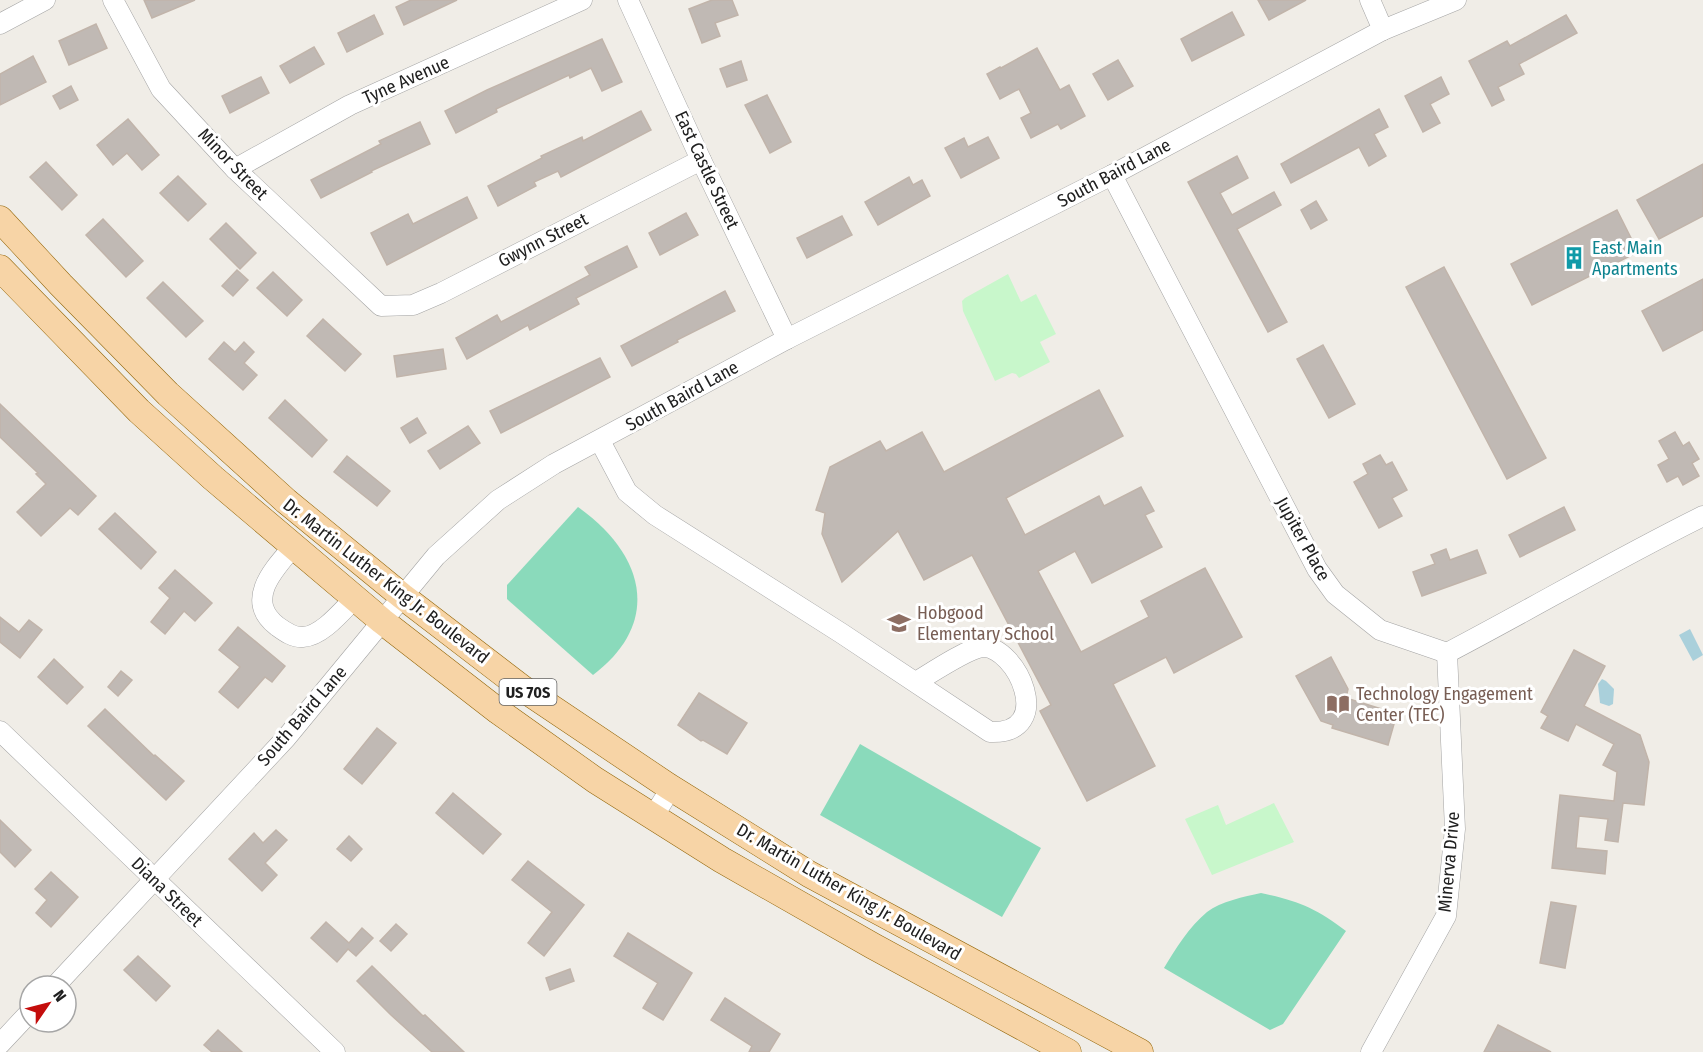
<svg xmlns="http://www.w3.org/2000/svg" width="1703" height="1052" font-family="'Fira Sans Condensed',sans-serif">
<rect width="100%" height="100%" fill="#f0ede7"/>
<!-- park -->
<g fill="#c8f7cb">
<polygon points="1008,274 1021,302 1036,294 1056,334 1040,342 1050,362 1019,378 1016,374 1012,373 995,381 963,311 962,301 965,298"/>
<polygon points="1274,803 1294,842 1212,875 1185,819 1218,805 1226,825"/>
</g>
<!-- pitch -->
<g fill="#8adabb">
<path d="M578 507C643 553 664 621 593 675L507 599V585Z"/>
<polygon points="860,744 1041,848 1002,917 820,815"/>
<path d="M1261 893C1298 901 1316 908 1346 931L1283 1024 1270 1030 1164 968C1176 948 1189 927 1207 912 1221 901 1244 897 1261 893Z"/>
</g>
<!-- water -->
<g fill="#aad0db">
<polygon points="1690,629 1703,655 1693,661 1679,635"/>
<polygon points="1602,679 1606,681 1614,689 1613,704 1609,706 1600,703 1598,684"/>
</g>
<!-- building -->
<g fill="#c0b9b4" stroke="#c1b4aa" stroke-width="1.5">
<polygon points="144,0 195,0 152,18"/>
<polygon points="411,0 457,0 404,25 396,7"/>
<polygon points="712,0 732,0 738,15 715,23 720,36 702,43 689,9"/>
<polygon points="1258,0 1306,0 1269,20"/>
<polygon points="1232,12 1244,35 1192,61 1181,39"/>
<polygon points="374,15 383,34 347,52 338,33"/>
<polygon points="1566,15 1577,33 1519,64 1524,74 1498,87 1504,100 1492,106 1469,61 1507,41 1510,46"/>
<polygon points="96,24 107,48 69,65 59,41"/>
<polygon points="602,39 622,82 602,91 591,68 570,78 569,75 496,109 497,112 456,133 445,111 487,90"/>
<polygon points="314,47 324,64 290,83 280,66"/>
<polygon points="1037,48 1060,90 1069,85 1085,116 1061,129 1058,124 1031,138 1021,118 1031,113 1019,89 1000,99 987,74 1000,67 1001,68"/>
<polygon points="33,56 46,82 0,105 0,74"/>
<polygon points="1118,60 1133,86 1108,100 1093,74"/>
<polygon points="741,61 747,80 727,87 720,69"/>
<polygon points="261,77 269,93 230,113 222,96"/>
<polygon points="1441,77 1449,94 1430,104 1440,123 1423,132 1405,96"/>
<polygon points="71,86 78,100 60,109 53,96"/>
<polygon points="767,95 791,142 770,153 745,105"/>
<polygon points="1379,109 1388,127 1374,134 1386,156 1369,166 1359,147 1291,183 1281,164"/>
<polygon points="641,111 651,130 561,177 558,171 534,182 536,186 498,206 488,186 542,158 541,156 582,137 583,141"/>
<polygon points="128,119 159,155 142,170 127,153 113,165 97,145"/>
<polygon points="420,122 430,144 371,171 372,172 321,198 311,180 381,144 379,141"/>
<polygon points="988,137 999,158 961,178 945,148 964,138 968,147"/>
<polygon points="1237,156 1248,178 1220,193 1232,215 1274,192 1281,205 1237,229 1287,322 1268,332 1188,182"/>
<polygon points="46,162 77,195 62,210 30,177"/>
<polygon points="1703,164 1703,216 1659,239 1637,200"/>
<polygon points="178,176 206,204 188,221 160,193"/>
<polygon points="909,177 913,185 922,180 930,196 878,225 865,202"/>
<polygon points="467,197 477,218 387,265 371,233 408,214 413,224"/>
<polygon points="1316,201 1327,220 1311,229 1301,210"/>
<polygon points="1617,210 1638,252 1532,305 1511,264"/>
<polygon points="686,213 698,235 660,255 649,233"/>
<polygon points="842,216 852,235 807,258 797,238"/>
<polygon points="103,219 143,261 126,277 86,235"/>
<polygon points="226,223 256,253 240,269 210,239"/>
<polygon points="627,246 637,267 576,298 579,304 530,330 528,325 467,359 456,338 497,315 501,322 590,275 585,267"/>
<polygon points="1444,267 1546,458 1507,479 1406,287"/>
<polygon points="237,270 248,280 233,296 222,286"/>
<polygon points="273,272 302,300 287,316 257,288"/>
<polygon points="1703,279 1703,330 1663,351 1642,311"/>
<polygon points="163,282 203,321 186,337 147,298"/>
<polygon points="725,291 735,311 677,340 678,342 632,366 621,346"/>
<polygon points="323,319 361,354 345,371 307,336"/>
<polygon points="224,342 235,352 244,342 254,352 244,363 257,375 243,390 209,359"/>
<polygon points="1323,345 1355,404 1329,418 1297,359"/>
<polygon points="443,349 446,369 397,377 394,356"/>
<polygon points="600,358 610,377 501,433 490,411"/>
<polygon points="1099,390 1123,436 1006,498 1025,535 1099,496 1104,506 1141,487 1154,511 1145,515 1162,547 1092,583 1075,551 1038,571 1081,652 1149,617 1141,601 1205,568 1242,637 1174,673 1166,657 1113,684 1155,766 1087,801 1040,711 1051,705 972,555 924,580 898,531 842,582 822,534 825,513 816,510 830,467 880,441 886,451 922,432 944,472"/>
<polygon points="285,400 327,440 312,457 269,418"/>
<polygon points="0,404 96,496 78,515 70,508 41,536 17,512 46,484 36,474 38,473 0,437"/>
<polygon points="417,418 426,433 410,443 401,428"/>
<polygon points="468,426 480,443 440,469 428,451"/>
<polygon points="1675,432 1683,446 1689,442 1699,459 1692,463 1699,476 1683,485 1678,476 1667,482 1658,465 1669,459 1659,441"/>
<polygon points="1380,455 1386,465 1392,462 1407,490 1392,498 1402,516 1379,528 1354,482 1368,474 1363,464"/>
<polygon points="347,456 390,491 377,506 334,472"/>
<polygon points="1564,507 1575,530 1520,557 1509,535"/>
<polygon points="115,513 156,552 141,569 99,529"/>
<polygon points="1446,549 1450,560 1477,550 1486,573 1422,596 1413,572 1435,564 1431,555"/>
<polygon points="175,570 212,603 195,621 184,611 165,634 151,622 170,598 159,588"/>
<polygon points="0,617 19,632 29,620 42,630 20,658 0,642"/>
<polygon points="238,627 285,666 272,682 265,677 238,708 219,692 240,667 219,650"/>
<polygon points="1574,650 1605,666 1584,706 1640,735 1649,762 1644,805 1623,803 1618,842 1605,840 1608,819 1579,816 1576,848 1607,851 1605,874 1552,868 1560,795 1614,801 1617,772 1603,765 1614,744 1576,724 1568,741 1541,728 1548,716 1541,712"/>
<polygon points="1331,657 1348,689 1346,698 1385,710 1382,720 1394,724 1388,745 1332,728 1333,725 1321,721 1296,676"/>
<polygon points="54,659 83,687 67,704 38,677"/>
<polygon points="121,671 132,680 118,696 108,687"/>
<polygon points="699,693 747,723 727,754 703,740 701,741 678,725"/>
<polygon points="105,709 154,756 155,755 184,781 166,800 88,726"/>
<polygon points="377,728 396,743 362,784 344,769"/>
<polygon points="453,793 501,834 483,854 436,813"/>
<polygon points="0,820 31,850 15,867 0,852"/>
<polygon points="276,830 287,840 265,863 277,875 262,891 229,859 254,833 263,843"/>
<polygon points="349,836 362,849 351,861 337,849"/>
<polygon points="528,861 584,905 544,956 528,943 552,912 512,880"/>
<polygon points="51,872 78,897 51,927 36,913 47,900 35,889"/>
<polygon points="1551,902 1576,906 1565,968 1540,963"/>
<polygon points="326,922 349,943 362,928 373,938 356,956 348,949 337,962 311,938"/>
<polygon points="396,924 407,934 391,951 380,941"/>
<polygon points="628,933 692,973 663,1020 643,1008 658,983 614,956"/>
<polygon points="138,956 170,986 156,1001 124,970"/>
<polygon points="372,966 423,1016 425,1015 464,1052 432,1052 391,1015 357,981"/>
<polygon points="570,969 574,981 550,990 546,978"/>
<polygon points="725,998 780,1034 769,1052 749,1052 752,1046 711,1020"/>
<polygon points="1498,1025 1551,1052 1484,1052"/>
<polygon points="218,1030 242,1052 212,1052 204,1045"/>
</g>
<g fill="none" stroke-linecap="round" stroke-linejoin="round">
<!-- minor casing -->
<g stroke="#a4a4a4" stroke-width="21">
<g id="minor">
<polyline points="113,0 161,89 235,169 381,306 413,305 441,293 701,160"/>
<polyline points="628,0 701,160 787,339"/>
<polyline points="1370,0 1383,30"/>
<polyline points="0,24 45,0"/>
<polyline points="235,169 350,105 582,0"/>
<path d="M1112 175 1317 569 1335 594 1380 630 1447 653C1533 608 1616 559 1703 516"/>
<path d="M600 441 627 492 655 515 841 633 990 732C1057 735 1017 645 982 647 967 649 931 673 916 682"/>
<path d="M293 547C274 569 244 600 277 626 284 631 293 638 303 637 322 636 342 611 355 598"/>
<polyline points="0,731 335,1052"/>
<polyline points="653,817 671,788"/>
<polyline points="55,986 286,738 436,556 498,500 554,464 787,339 1112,175 1383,30 1456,0"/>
<polyline points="0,1044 30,1012"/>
<polyline points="1371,1052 1446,916 1455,829 1447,653"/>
</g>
</g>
<!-- major casing -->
<g stroke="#936609" stroke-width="27">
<g id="major">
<polyline points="0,219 61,285 168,394 286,501 402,596 522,688 668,786 809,874 1140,1052"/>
<polyline points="0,268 139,411 213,478 382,621 498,711 595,780 722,860 873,946 1068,1052"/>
</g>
</g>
<!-- minor -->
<use href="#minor" stroke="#fff" stroke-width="20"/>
<!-- major -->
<use href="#major" stroke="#f7d4a6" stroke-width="26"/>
</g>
<!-- icons -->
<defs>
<g id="building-bare" transform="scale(1.8)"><path d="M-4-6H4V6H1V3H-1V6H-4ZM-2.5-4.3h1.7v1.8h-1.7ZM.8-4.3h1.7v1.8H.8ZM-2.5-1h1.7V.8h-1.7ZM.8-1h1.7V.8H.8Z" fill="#0f9aa8" stroke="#fff" stroke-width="2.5" paint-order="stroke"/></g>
<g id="school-bare" transform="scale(1.8)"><path d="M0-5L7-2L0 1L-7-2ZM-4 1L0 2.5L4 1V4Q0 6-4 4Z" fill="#8d6e63" stroke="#fff" stroke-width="2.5" paint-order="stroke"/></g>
<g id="library-bare" transform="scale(1.8)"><path d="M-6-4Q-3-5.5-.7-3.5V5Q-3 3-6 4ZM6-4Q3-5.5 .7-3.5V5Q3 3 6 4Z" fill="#8d6e63" stroke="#fff" stroke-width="2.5" paint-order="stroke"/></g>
</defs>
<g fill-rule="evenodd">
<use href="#building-bare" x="1574" y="258"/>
<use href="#school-bare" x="899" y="623"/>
<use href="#library-bare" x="1338" y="704"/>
</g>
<g text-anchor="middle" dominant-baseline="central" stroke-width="6" stroke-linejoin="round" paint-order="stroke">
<!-- shield labels -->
<rect fill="#fff" stroke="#636363" stroke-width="1.5" x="499.5" y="679" width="57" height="26" rx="4.5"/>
<g font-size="16" font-weight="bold" fill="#202020">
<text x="528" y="692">US 70S</text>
</g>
<!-- street labels -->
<g font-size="18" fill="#202020" stroke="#fff">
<text transform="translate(406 80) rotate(-24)">Tyne Avenue</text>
<text transform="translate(233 164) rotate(46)">Minor Street</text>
<text transform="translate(707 170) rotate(65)">East Castle Street</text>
<text transform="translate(1114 173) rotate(-28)">South Baird Lane</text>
<text transform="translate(543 240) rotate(-27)">Gwynn Street</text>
<text transform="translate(682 396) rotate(-29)">South Baird Lane</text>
<text transform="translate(1303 539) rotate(61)">Jupiter Place</text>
<text transform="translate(386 581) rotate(38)">Dr. Martin Luther King Jr. Boulevard</text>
<text transform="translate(302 716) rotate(-49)">South Baird Lane</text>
<text transform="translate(1449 862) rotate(-85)">Minerva Drive</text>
<text transform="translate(167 892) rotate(44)">Diana Street</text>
<text transform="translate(849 892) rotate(30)">Dr. Martin Luther King Jr. Boulevard</text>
</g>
<!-- culture labels -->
<g font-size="18" fill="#0d838f" stroke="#fff" text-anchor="start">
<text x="1592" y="248">East Main<tspan x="1592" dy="21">Apartments</tspan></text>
</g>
<!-- education labels -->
<g font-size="18" fill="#785e54" stroke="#fff" text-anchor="start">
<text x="917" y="613">Hobgood<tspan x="917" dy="21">Elementary School</tspan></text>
<text x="1356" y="694">Technology Engagement<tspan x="1356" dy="21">Center (TEC)</tspan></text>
</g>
</g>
<!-- north arrow -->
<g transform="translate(48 1004) rotate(55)"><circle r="28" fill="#ffffff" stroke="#a6a6a6" stroke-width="1.5"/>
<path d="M0-4.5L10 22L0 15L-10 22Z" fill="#c40d0c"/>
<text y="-9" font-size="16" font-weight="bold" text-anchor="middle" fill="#202020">N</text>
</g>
</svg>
